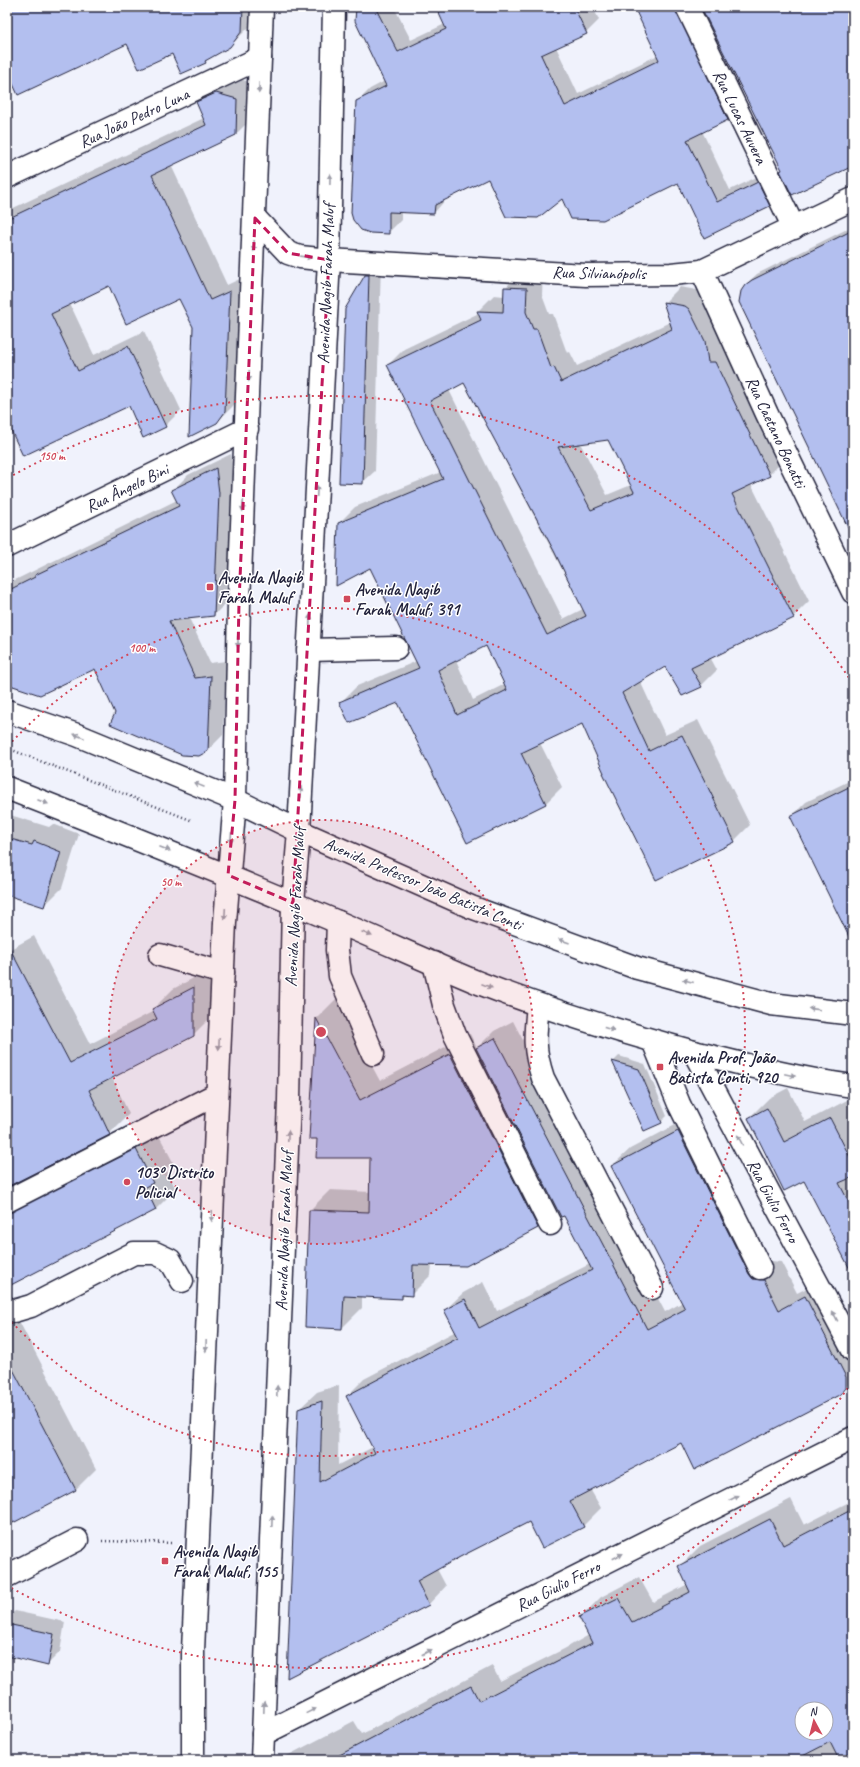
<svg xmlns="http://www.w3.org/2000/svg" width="860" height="1767" font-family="Caveat,sans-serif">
<rect width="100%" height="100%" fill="#f0f2fc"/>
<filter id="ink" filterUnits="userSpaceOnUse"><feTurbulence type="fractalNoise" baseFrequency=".025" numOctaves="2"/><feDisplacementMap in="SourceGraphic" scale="8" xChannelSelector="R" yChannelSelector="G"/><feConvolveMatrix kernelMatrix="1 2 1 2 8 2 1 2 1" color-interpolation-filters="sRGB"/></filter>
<g filter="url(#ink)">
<!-- shadow -->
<g fill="#0003" fill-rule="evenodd">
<polygon points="7,7 257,7 251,25 235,41 211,56 205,62 127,43 7,68"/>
<polygon points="357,7 394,7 411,40 445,24 437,7 593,7 599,20 586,33 556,47 578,94 658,55 635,7 692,7 740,106 727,119 702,131 730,190 771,170 782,192 769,205 705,236 678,182 562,197 488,178 447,198 434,213 401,211 401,220 388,233 357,102 370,89 385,81"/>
<polygon points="232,77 253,83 252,118 235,135 171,165 227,285 246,276 241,394 233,406 216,423 194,327 180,298 109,285 70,304 94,355 144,331 181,410 165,426 129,405 7,419 7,211 204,118 197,102 213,86"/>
<polygon points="853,226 853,537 745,285 757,274"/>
<polygon points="378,263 381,263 375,471 362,483 365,275"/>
<path d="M521 272 543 273 542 295 549 314H553L567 353 570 352 577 366 670 322 664 303 680 287 702 291 721 324 723 347 731 346 785 459 769 475 751 484 809 601 793 617 710 657 717 670 701 686 666 666 640 681 665 735 698 720 750 825 734 841 605 772 583 722 540 743 562 787 546 803 467 841 398 701 341 702 357 686 417 661 371 566 339 523 355 507 441 472 388 365 404 349 479 313 478 311 494 295 504 296 505 288ZM464 382 583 609 563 619 449 390ZM608 439 631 485 607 495 580 443ZM487 645 505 684 473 700 456 660Z"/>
<polygon points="231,454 234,477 229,600 214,615 189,618 210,663 226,661 223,735 208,750 117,713 95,667 7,683 7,584 177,500 173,490 188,475"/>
<polygon points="853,779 853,916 792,816 806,802"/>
<polygon points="7,814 49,827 53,824 79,834 62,888 44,906 7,894"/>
<polygon points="34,936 90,1044 154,1011 153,1009 173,989 214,967 214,1014 193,1035 112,1077 129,1114 109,1134 15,1182 16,1186 156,1130 173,1162 166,1169 176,1189 156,1209 7,1286 7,951"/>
<polygon points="336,999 380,1081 470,1034 477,1048 494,1031 513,1021 665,1312 683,1302 612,1166 630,1149 696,1114 766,1256 771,1261 781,1262 797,1293 823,1280 853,1339 853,1380 840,1393 681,1442 590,1489 601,1508 583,1526 529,1521 437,1569 446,1586 429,1604 288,1677 299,1409 317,1392 339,1385 338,1465 373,1447 347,1396 364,1379 456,1331 445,1310 463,1293 483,1282 497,1311 590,1264 565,1214 557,1208 538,1228 432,1264 431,1275 411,1295 405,1294 402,1298 362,1296 362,1308 342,1328 310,1210 330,1190 371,1192 371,1157 318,1138 310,1138 317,1018"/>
<polygon points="619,1056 645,1064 667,1116 661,1122 613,1062"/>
<polygon points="788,1088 805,1122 851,1098 853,1102 853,1273 804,1180 749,1118 769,1098"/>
<polygon points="7,1298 96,1469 76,1489 7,1526"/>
<path d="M791 1499 804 1525 853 1500V1760H279L354 1721 362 1734 492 1666 500 1681 564 1649 589 1635 580 1618 601 1597 639 1577 653 1602 688 1584 679 1567 700 1546ZM802 1709H826V1733H802Z"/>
<polygon points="15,1611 65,1622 60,1652 47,1665 7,1655 7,1618"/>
</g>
<!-- building -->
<g fill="#b3bfef" stroke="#22223b" fill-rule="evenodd">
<polygon points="7,7 243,7 242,31 230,47 205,61 206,63 181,74 172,54 139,69 127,44 18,95 7,71"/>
<polygon points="356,7 375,7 398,52 446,29 436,7 574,7 587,34 541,55 565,106 659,60 634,7 675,7 728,120 687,140 717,202 758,182 770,206 704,238 678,183 603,220 571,219 562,199 538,218 506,217 488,179 435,205 434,214 389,212 389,234 370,233 361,230 353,220 351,213 356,101 386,86 355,21"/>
<polygon points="701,7 853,7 853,166 792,195 780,171 782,170"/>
<polygon points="216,93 237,99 236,135 152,175 210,300 230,291 225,412 217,423 189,437 193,327 179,299 126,324 109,286 51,314 78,371 128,346 166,427 143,438 129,406 23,456 7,422 7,219 206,125 196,102"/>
<polygon points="853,230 853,538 739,302 741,291 745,285 752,280"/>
<polygon points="365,275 369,275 363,484 339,483 345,309"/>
<path d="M504 287 527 288 526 312 533 329H537L551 368 554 367 561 382 672 329 663 302 685 306 689 309 705 341 708 362H715L770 476 732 494 794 618 691 668 702 687 682 696 665 667 622 693 649 751 682 735 735 842 656 880 603 773H604L582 724 521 753 546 804 467 843 398 703 349 723 339 702 419 668 370 568 336 586 338 523 443 479 387 365 481 320 477 311 503 312ZM464 383 554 551 586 616 547 635 430 401ZM608 440 634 492 591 510 558 447ZM486 646 507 690 457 715 438 670Z"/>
<polygon points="216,468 219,493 214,616 169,621 195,678 211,676 208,751 199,756 182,755 110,724 115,713 95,669 40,695 7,684 7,591 35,577 35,575 179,506 171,490"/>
<polygon points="853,785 853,945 790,816"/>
<polygon points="7,838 32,845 34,841 61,852 44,907 7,895"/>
<polygon points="7,943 70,1063 157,1019 152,1009 194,987 194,1036 89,1090 110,1135 7,1187"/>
<polygon points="316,1018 360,1100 450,1054 538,1228 466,1266 413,1265 412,1296 402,1295 402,1299 344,1296 342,1329 305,1327 309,1210 369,1212 370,1158 316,1158 317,1139 309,1139"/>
<polygon points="495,1038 647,1329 685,1309 611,1166 678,1131 749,1274 753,1279 764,1280 779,1310 805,1296 846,1377 846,1388 841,1394 694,1470 681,1443 612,1479 570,1501 584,1527 542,1548 529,1522 460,1557 417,1581 429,1605 287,1678 298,1409 322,1401 320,1482 375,1453 346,1396 458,1337 444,1310 465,1299 479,1328 592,1270 564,1216 561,1217 476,1048"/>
<polygon points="612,1061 639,1069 662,1123 644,1131"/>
<polygon points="767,1108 784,1142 830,1118 853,1163 853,1177 839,1183 853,1210 853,1275 804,1181 784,1191 748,1118"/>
<polygon points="136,1149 153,1183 145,1187 156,1210 7,1287 7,1213"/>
<polygon points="7,1358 76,1490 13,1523 7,1511"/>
<path d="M853 1509V1760H839L830 1742 795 1760H330L471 1686 479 1701 592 1643 579 1617 618 1598 632 1622 690 1592 678 1566 770 1519 783 1545ZM802 1709H826V1733H802Z"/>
<polygon points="7,1624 54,1634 48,1666 7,1656"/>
</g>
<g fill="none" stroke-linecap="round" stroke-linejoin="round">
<!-- minor casing -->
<g stroke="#22223b" stroke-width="25">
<g id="minor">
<polyline points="687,7 794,228"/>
<polyline points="7,177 260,58"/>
<polyline points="329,260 586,275 671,274 702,271 853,199"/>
<polyline points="702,271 767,414 853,592"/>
<polyline points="7,546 247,429"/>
<polyline points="308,650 396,648"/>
<polyline points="338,922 337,950 340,976 373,1054"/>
<polyline points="160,955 223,973"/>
<polyline points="434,963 444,1005 455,1035 550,1224"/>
<path d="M538 1005C535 1035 533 1048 543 1078L652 1288"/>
<polyline points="653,1041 679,1104 760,1268"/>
<polyline points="694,1052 853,1350"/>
<polyline points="7,1201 217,1094"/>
<polyline points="7,1308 14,1311 31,1306 134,1253 155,1253 170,1260 182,1281"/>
<polyline points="7,1576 77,1540"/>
<polyline points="263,1734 853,1438"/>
</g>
</g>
<!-- major casing -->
<g stroke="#22223b" stroke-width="25">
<g id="major">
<polyline points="255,218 288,253 300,257 329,260"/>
<polyline points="7,711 77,735 235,800 299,831 471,907 637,968 771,1004 853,1014"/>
<path d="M7 788C112 829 217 871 321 915 374 937 426 961 479 983 551 1011 624 1033 698 1053 750 1066 801 1079 853 1086"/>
<polyline points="193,1760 193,1651 225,922 235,800 239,603 262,7"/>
<polyline points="262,1760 289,1101 293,903 299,831 329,260 334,7"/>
</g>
</g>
<!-- path -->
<g stroke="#22223b" stroke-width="2.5" stroke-dasharray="1 3" stroke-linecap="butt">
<polyline points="7,748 193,821"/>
<polyline points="102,1541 173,1543"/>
</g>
<!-- minor -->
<use href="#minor" stroke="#fff" stroke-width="22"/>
<!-- major -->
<use href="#major" stroke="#fff" stroke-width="22"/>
</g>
<!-- one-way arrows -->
<defs><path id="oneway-solid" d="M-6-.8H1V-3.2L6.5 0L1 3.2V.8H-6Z"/></defs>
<g fill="#9c9ca7">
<use href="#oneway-solid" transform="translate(259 88) rotate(92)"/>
<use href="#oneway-solid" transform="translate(330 179) rotate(-89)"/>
<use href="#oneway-solid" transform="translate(254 246) rotate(92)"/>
<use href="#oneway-solid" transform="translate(306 257) rotate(8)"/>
<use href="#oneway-solid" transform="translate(249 376) rotate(92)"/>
<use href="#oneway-solid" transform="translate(317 491) rotate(-87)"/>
<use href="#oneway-solid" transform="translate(243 506) rotate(93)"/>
<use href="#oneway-solid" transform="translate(310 620) rotate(-87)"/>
<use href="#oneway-solid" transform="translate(238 642) rotate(91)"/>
<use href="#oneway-solid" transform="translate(79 736) rotate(-159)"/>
<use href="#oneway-solid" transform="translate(199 785) rotate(-158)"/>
<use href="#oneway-solid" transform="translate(301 792) rotate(-87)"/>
<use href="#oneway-solid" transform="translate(43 802) rotate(21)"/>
<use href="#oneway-solid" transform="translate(231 838) rotate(95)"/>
<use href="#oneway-solid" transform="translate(165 849) rotate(21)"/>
<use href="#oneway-solid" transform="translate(225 914) rotate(93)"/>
<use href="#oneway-solid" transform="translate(367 934) rotate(23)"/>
<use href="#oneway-solid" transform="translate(564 941) rotate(-160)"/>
<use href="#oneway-solid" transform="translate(688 981) rotate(-165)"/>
<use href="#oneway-solid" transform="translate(487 986) rotate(21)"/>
<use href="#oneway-solid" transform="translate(814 1009) rotate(-173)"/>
<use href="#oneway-solid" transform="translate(609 1029) rotate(16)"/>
<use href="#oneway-solid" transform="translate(219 1044) rotate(93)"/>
<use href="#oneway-solid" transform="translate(790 1075) rotate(12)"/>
<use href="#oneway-solid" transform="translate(288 1136) rotate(-88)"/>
<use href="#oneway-solid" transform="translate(740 1140) rotate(-118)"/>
<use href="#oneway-solid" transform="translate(212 1216) rotate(92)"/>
<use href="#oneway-solid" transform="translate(835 1316) rotate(-118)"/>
<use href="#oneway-solid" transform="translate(206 1346) rotate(92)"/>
<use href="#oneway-solid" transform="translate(277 1391) rotate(-88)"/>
<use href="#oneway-solid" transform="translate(734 1498) rotate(-27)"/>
<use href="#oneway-solid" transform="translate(272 1521) rotate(-88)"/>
<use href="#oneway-solid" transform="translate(618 1556) rotate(-27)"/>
<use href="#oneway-solid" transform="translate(427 1652) rotate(-27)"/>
<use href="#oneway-solid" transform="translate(264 1707) rotate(-88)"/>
<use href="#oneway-solid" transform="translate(311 1711) rotate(-26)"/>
</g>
</g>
<!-- marked area -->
<path fill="none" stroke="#c2185b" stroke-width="3" stroke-dasharray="8 5" stroke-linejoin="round" d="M255 218 288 253 329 260 293 903 228 875 235 800 239 603Z"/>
<!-- distance rings -->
<circle cx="321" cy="1032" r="212" fill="#d1495b" fill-opacity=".12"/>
<g fill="none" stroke="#d1495b" stroke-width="2" stroke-dasharray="2 4">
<circle cx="321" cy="1032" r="212"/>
<path d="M8 746A424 424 0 1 1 8 1318"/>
<path d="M851 1383A636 636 0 0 1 8 1586M8 478A636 636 0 0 1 851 681"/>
</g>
<!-- markers -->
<g fill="#d1495b" stroke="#fff" stroke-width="1.5">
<rect x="206" y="583" width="8" height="8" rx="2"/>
<rect x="343" y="595" width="8" height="8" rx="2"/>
<rect x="656" y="1063" width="8" height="8" rx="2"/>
<circle cx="127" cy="1182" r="4"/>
<rect x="161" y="1557" width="8" height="8" rx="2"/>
</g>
<g text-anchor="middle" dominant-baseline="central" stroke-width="3" stroke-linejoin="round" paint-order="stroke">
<!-- street labels -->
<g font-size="17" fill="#22223b" stroke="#fff">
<text transform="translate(740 117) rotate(64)">Rua Lucas Auvera</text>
<text transform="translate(134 118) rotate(-25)">Rua João Pedro Luna</text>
<text transform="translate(599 273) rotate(1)">Rua Silvianópolis</text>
<text transform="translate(326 284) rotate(-88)">Avenida Nagib Farah Maluf</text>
<text transform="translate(776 432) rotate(65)">Rua Caetano Bonatti</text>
<text transform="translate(127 488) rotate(-26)">Rua Ângelo Bini</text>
<text transform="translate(423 884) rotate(23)">Avenida Professor João Batista Conti</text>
<text transform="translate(295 907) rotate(-87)">Avenida Nagib Farah Maluf</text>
<text transform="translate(773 1201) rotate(62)">Rua Giulio Ferro</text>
<text transform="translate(284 1231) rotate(-88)">Avenida Nagib Farah Maluf</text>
<text transform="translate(558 1586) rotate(-27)">Rua Giulio Ferro</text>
</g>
<!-- poi labels -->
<g font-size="17" font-weight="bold" fill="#22223b" stroke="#fff" text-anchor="start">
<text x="218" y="577">Avenida Nagib<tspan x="218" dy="20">Farah Maluf</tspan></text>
<text x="355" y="589">Avenida Nagib<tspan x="355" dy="20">Farah Maluf, 391</tspan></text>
<text x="668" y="1057">Avenida Prof. João<tspan x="668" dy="20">Batista Conti, 920</tspan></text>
<text x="135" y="1172">103º Distrito<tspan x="135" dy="20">Policial</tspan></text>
<text x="173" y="1551">Avenida Nagib<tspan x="173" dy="20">Farah Maluf, 155</tspan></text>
</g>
</g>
<circle cx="321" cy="1032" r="6" fill="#d1495b" stroke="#fff" stroke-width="2"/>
<g font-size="12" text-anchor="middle" font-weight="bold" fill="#d1495b" stroke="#fff" stroke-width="3" stroke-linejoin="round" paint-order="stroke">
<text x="52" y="460">150 m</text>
<text x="142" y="652">100 m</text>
<text x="171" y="886">50 m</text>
</g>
<!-- margin -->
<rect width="860" height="1767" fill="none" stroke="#fff" stroke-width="24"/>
<rect x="12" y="12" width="836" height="1743" fill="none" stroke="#22223b" stroke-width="1.5" filter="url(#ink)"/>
<!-- north arrow -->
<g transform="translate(814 1721) rotate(353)"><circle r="19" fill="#ffffff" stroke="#a7a7b1"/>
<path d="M0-3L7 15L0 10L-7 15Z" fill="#d1495b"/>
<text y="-6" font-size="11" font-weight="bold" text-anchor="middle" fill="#22223b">N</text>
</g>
</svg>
